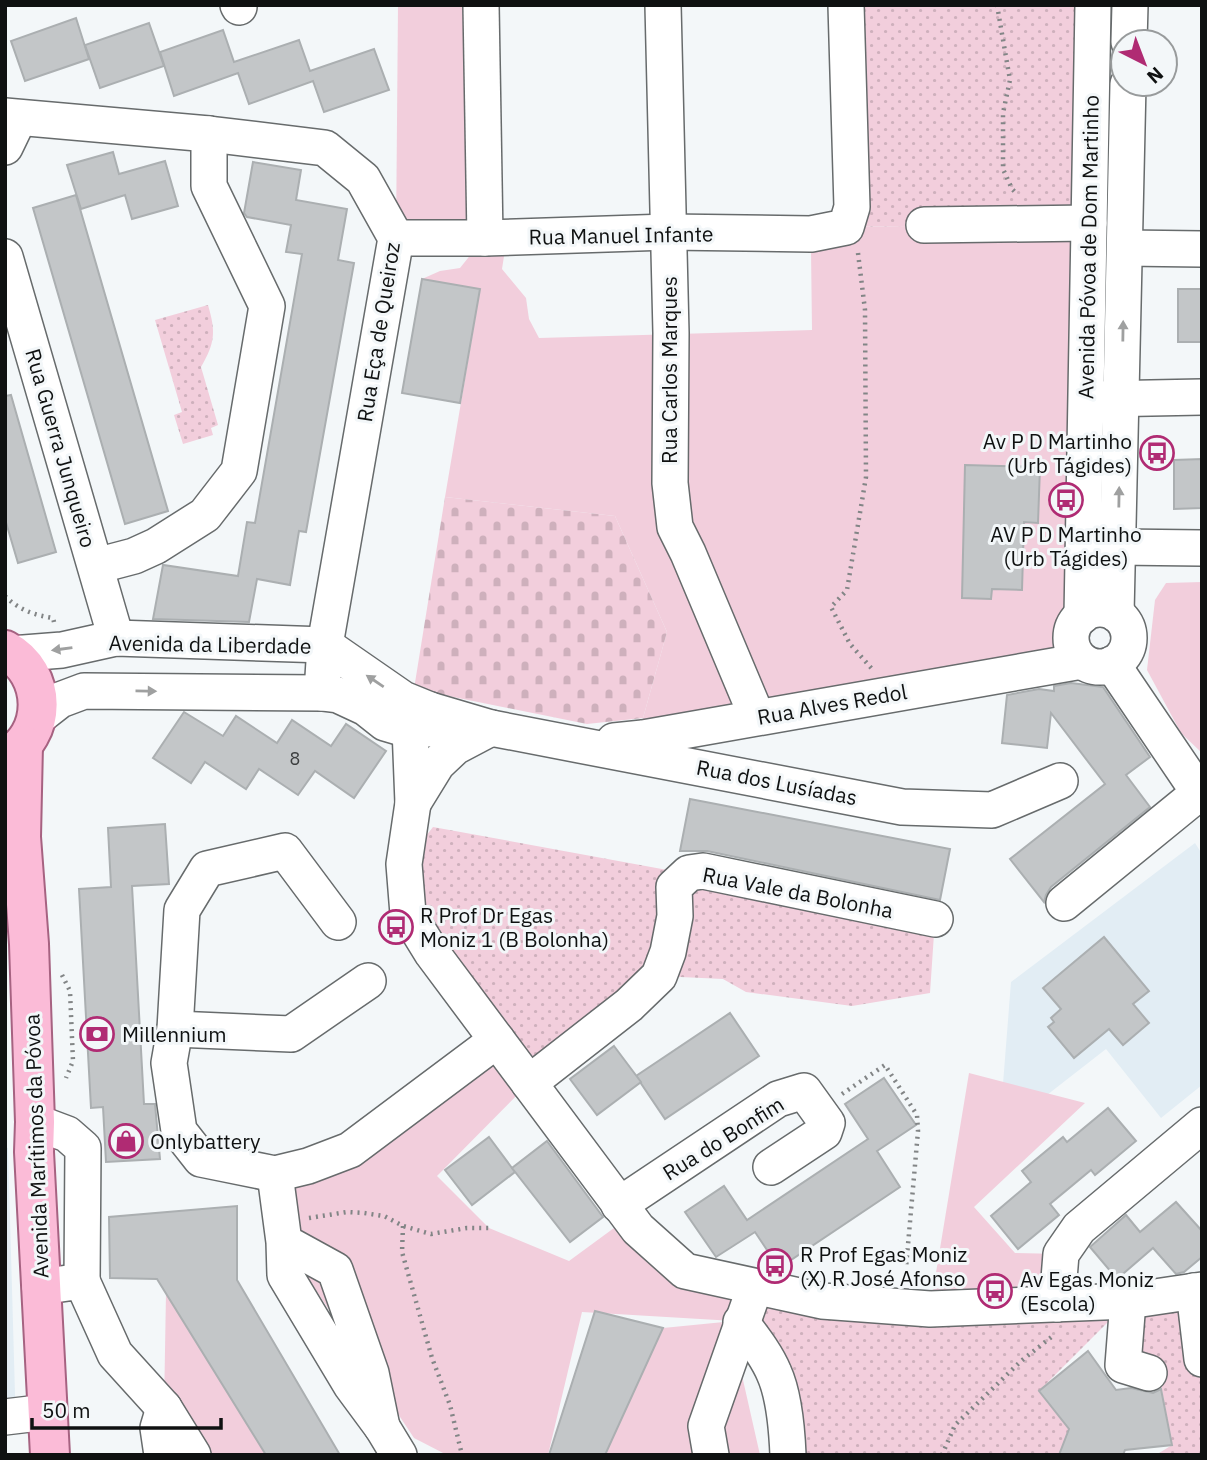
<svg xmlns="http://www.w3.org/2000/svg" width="1207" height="1460" font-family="'IBM Plex Sans',sans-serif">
<defs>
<pattern id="cemetery-stones" width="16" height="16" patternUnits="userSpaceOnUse" patternTransform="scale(1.75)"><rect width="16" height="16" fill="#f2cedc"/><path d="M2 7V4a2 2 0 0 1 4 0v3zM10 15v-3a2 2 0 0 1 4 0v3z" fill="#ceb0bc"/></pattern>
<pattern id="park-dots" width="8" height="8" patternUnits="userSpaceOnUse" patternTransform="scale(1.75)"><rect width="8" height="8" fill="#f2cedc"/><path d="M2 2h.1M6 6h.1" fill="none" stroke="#ceb0bc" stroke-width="1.8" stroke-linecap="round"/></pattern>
</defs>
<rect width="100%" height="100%" fill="#f3f7f9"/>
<!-- built -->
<g fill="#e2edf4">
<polygon points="1195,843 1202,854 1202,1085 1161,1118 1106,1049 1047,1095 1003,1084 1011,982"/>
<polygon points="5,1147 8,1148 16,1429 5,1430"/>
</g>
<!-- grass -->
<g fill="#f2cedc">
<polygon points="398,5 471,5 484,228 396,238"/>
<polygon points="1089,223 1077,660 643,738 643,718 667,632 615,516 445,497 480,290 422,279 440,271 460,268 472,253 507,237 502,269 526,298 529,319 539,338 812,330 811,250 846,227"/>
<polygon points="1202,582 1202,753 1181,733 1147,670 1155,600 1166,583"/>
<polygon points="479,1053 529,1083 437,1176 489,1228 569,1261 629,1217 685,1271 755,1287 731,1327 760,1455 605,1455 663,1328 734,1321 582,1312 548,1455 447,1455 414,1438 284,1242 275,1174"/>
<polygon points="969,1073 1085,1103 974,1207 1015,1253 1061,1254 1057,1304 930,1309"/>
<polygon points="166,1293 266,1455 193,1455 164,1408"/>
</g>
<!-- cemetery -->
<polygon fill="url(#cemetery-stones)" points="445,497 615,516 667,632 643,718 587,724 414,689"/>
<!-- park -->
<g fill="url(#park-dots)">
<polygon points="842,5 1093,5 1089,223 846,227"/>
<path d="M208 305C216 332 215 343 201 367L218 425 211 428 213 435 183 444 174 415 182 412 155 320Z"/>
<polygon points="433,827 935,919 930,993 852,1006 746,992 723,979 659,976 529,1083 432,953 404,864"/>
<polygon points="755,1287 930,1309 1194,1291 1202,1349 1202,1455 1156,1455 1172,1445 1161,1385 1123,1365 1128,1302 1039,1391 1069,1429 1059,1455 788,1455 761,1349"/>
</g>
<!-- building -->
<g fill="#c3c6c8" stroke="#abafb1" stroke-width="2">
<polygon points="76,18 89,59 25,81 11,41"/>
<polygon points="149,23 164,66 100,88 85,45"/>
<polygon points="223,30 234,62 299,40 310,71 374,49 389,90 324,112 313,81 249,104 238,73 174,96 160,52"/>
<polygon points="113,152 119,174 165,161 178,206 132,219 125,195 81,209 67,165"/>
<polygon points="253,162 301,170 296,200 347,209 338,260 354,263 306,532 299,531 290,585 257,579 249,622 153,619 163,565 238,576 247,522 255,523 302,254 286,252 291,225 247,217 244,213"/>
<polygon points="76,195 168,511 125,524 33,208"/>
<polygon points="422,279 480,289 460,403 402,393"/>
<rect x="1178" y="289" width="24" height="53"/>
<polygon points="11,395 56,552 18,563 5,519 5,396"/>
<polygon points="1202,459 1202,508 1174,509 1174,460"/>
<polygon points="965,465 1040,467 1038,523 1024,522 1022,590 992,589 991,599 962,598"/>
<polygon points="1071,683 1103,687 1150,757 1126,775 1150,807 1051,887 1046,895 1044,902 1010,859 1105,784 1051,713 1047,748 1002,743 1007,695 1039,689 1054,691 1054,686"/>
<polygon points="184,712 223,736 236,716 277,743 292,720 331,746 346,724 386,751 354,798 315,771 298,795 259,769 246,789 205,762 191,783 153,758"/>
<polygon points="690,799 950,849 940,900 707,851 680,851"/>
<polygon points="165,824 169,884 132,886 144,1104 155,1104 160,1159 106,1162 103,1107 91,1108 79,889 111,887 108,828"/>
<polygon points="1104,937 1149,991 1133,1004 1149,1023 1123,1045 1109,1029 1074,1058 1048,1027 1054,1022 1051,1018 1061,1009 1043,988"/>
<polygon points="730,1013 759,1056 665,1119 636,1076"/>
<polygon points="614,1046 641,1082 597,1115 570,1079"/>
<polygon points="884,1078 916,1125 877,1151 900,1187 779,1268 755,1232 716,1257 685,1212 724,1186 747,1220 868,1139 845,1104"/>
<polygon points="1108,1108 1136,1141 1095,1175 1091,1170 1050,1204 1059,1215 1018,1249 991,1216 1031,1182 1022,1171 1063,1137 1067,1142"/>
<polygon points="489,1137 515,1172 472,1205 445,1170"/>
<polygon points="547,1141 603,1217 570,1242 512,1168"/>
<polygon points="1176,1202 1202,1231 1202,1257 1184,1272 1176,1274 1153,1248 1117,1279 1090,1247 1126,1215 1140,1232"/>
<polygon points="237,1206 237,1280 340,1455 266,1455 157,1279 110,1278 109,1217"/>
<polygon points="595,1311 663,1328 605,1455 549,1455"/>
<polygon points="1088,1351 1116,1390 1131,1388 1153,1393 1161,1389 1172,1445 1125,1450 1123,1455 1059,1455 1069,1429 1039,1391"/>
</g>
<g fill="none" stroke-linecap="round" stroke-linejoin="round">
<!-- minor casing -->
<g stroke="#676b6c" stroke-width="38">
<g id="minor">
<polyline points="238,5 239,7"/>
<polyline points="481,5 485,238"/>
<polyline points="663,5 671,333 670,483 675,527 688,553 757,717"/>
<polyline points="1129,42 1130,5"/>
<polyline points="5,116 209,134 325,148 363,179 396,238 325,645 322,693"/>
<polyline points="5,147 19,118"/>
<polyline points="924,225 1089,223"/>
<polyline points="396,238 485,238 668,232 811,234 846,227 852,207 846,5"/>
<polyline points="1125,248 1202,249"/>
<polyline points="5,257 116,638"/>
<polyline points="1100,399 1202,397"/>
<polyline points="1117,547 1202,548"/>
<polyline points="96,566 134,556 156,546 205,515 239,471 267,306 209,186 209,134"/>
<circle cx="1100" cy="638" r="29"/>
<polyline points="1116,614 1128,84"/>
<polyline points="1082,616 1093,5"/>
<polyline points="11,654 62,650 116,638 325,645 403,699 430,710 491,728 902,807 992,810 1060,781"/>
<polyline points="1112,664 1202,797"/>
<polyline points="430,710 410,728 413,803 404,864 408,914 432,953 638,1229 685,1271 822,1301 930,1309 1128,1301 1202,1290"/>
<polyline points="37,718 60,700 84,691 322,693 338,695 366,708 385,723 402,728 433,729"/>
<polyline points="614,741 643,738 1082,661"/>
<polyline points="413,803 437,764 455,747 491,728"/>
<polyline points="1064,903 1200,792"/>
<polyline points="338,922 285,851 207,869 182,910 175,1029 169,1063 179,1131 201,1159 275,1174 308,1166 350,1150 497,1040"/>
<polyline points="175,1029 291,1034 368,981"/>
<polyline points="529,1083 629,1005 659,976 668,952 675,916 674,887 689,873 703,871 935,919"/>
<polyline points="35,1122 67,1134 83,1148 82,1281"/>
<polyline points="275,1174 284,1242 285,1275 351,1385 382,1427 371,1373 335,1270 284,1242"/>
<polyline points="619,1205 778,1099 804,1091 827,1123 824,1132 771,1167"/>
<polyline points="40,1287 82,1281 115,1354 164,1408"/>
<polyline points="1194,1291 1202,1359"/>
<polyline points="1128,1301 1123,1365 1149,1373"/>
<polyline points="1057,1304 1061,1254 1079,1228 1202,1125"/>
<path d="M741 1322C753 1338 766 1354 774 1373 784 1395 787 1431 788 1455"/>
<polyline points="5,1417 47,1412"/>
<polyline points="382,1427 399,1455"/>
<polyline points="162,1455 158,1428 164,1408 193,1455"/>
<polyline points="711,1455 706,1426 755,1287"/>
</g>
</g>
<!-- major casing -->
<g stroke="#a66281" stroke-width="42">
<g id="major">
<path d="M5 650C48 673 49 736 5 758"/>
<polyline points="23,745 21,837 29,944 35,1122 34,1152 50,1455"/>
</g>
</g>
<!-- path -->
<g stroke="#828586" stroke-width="4.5" stroke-dasharray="2 5" stroke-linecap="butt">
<polyline points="997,5 1010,80 1003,113 1003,169 1012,189 1017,194"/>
<polyline points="858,253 865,310 866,477 847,590 831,607 850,644 873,670"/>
<path d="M5 596C19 610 34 615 53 618L54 622"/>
<polyline points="62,975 70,991 73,1061 66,1078"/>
<polyline points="842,1094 885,1065 917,1115 918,1131 905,1279"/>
<polyline points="309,1218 347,1212 364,1213 384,1216 403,1226 431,1234 467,1228 489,1228"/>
<polyline points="403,1226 402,1252 432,1358 450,1405 462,1455"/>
<polyline points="942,1455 955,1425 1021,1361 1054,1335"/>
</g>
<!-- minor -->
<use href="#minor" stroke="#fff" stroke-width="35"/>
<!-- major -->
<use href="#major" stroke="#fbbbd7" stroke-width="38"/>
</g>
<!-- one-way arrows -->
<defs><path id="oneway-solid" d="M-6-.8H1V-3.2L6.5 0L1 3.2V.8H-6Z" transform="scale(1.75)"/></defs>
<g fill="#9fa0a0">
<use href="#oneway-solid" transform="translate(1123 331) rotate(-89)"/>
<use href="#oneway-solid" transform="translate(1119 497) rotate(-89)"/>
<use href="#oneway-solid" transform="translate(62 649) rotate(172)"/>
<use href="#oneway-solid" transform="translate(375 681) rotate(-146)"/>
<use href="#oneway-solid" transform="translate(146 691) rotate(1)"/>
</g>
<!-- icons -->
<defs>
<g id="bus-ring" transform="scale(1.75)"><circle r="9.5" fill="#f3f7f9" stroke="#b02b73" stroke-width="1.5"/><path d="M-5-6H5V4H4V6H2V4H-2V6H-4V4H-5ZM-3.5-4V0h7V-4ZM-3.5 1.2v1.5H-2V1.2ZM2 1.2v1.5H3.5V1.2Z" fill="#b02b73"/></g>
<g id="bank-ring" transform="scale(1.75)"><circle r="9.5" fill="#f3f7f9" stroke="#b02b73" stroke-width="1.5"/><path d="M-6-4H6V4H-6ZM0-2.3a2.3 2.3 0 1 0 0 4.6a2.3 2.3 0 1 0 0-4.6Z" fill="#b02b73"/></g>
<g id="shop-ring" transform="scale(1.75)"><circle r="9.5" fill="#f3f7f9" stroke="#b02b73" stroke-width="1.5"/><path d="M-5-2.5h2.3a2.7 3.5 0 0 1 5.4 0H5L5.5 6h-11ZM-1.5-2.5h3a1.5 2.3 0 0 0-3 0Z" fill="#b02b73"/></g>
</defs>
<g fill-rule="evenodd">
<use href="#bus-ring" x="1157" y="453"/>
<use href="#bus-ring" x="1066" y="500"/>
<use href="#bus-ring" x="396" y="927"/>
<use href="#bank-ring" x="97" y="1034"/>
<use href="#shop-ring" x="126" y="1141"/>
<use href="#bus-ring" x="775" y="1266"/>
<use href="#bus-ring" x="995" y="1291"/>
</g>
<g text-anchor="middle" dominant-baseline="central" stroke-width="6" stroke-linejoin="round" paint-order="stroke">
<!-- number labels -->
<g font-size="18" fill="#3c3e3f">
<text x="295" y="758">8</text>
</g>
<!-- street labels -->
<g font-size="21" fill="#0f1111" stroke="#f3f7f9">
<text transform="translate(621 235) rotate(-1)">Rua Manuel Infante</text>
<text transform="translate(1088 247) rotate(-89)">Avenida Póvoa de Dom Martinho</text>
<text transform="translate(378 332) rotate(-81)">Rua Eça de Queiroz</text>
<text transform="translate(669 370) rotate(-90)">Rua Carlos Marques</text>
<text transform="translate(61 448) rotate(74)">Rua Guerra Junqueiro</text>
<text transform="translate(210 644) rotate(1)">Avenida da Liberdade</text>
<text transform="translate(832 704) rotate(-10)">Rua Alves Redol</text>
<text transform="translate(777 782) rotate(11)">Rua dos Lusíadas</text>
<text transform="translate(798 892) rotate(11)">Rua Vale da Bolonha</text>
<text transform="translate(723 1138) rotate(-32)">Rua do Bonfim</text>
<text transform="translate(36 1146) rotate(-92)">Avenida Marítimos da Póvoa</text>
</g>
<!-- poi labels -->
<g font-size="21" fill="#0f1111" stroke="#f3f7f9" text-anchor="start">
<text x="1132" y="441" text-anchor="end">Av P D Martinho<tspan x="1132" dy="24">(Urb Tágides)</tspan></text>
<text x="1066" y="534" text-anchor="middle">AV P D Martinho<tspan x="1066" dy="24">(Urb Tágides)</tspan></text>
<text x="420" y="915">R Prof Dr Egas<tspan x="420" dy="24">Moniz 1 (B Bolonha)</tspan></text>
<text x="122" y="1034">Millennium</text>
<text x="150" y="1141">Onlybattery</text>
<text x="800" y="1254">R Prof Egas Moniz<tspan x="800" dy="24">(X) R José Afonso</tspan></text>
<text x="1020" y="1279">Av Egas Moniz<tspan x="1020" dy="24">(Escola)</tspan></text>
</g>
</g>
<!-- border -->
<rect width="1207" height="1460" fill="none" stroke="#0f1111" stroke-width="14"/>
<!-- north arrow -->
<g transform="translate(1144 63) rotate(138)"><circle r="33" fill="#f3f7f9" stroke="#989b9c" stroke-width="2"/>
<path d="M0-5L12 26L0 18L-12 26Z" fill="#b02b73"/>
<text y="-10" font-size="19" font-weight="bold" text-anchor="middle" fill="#0f1111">N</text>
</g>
<!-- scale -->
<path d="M32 1418v10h189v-10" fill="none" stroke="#0f1111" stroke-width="3.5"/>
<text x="42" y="1418" font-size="21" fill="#0f1111" stroke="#f3f7f9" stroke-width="5" paint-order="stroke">50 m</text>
</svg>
